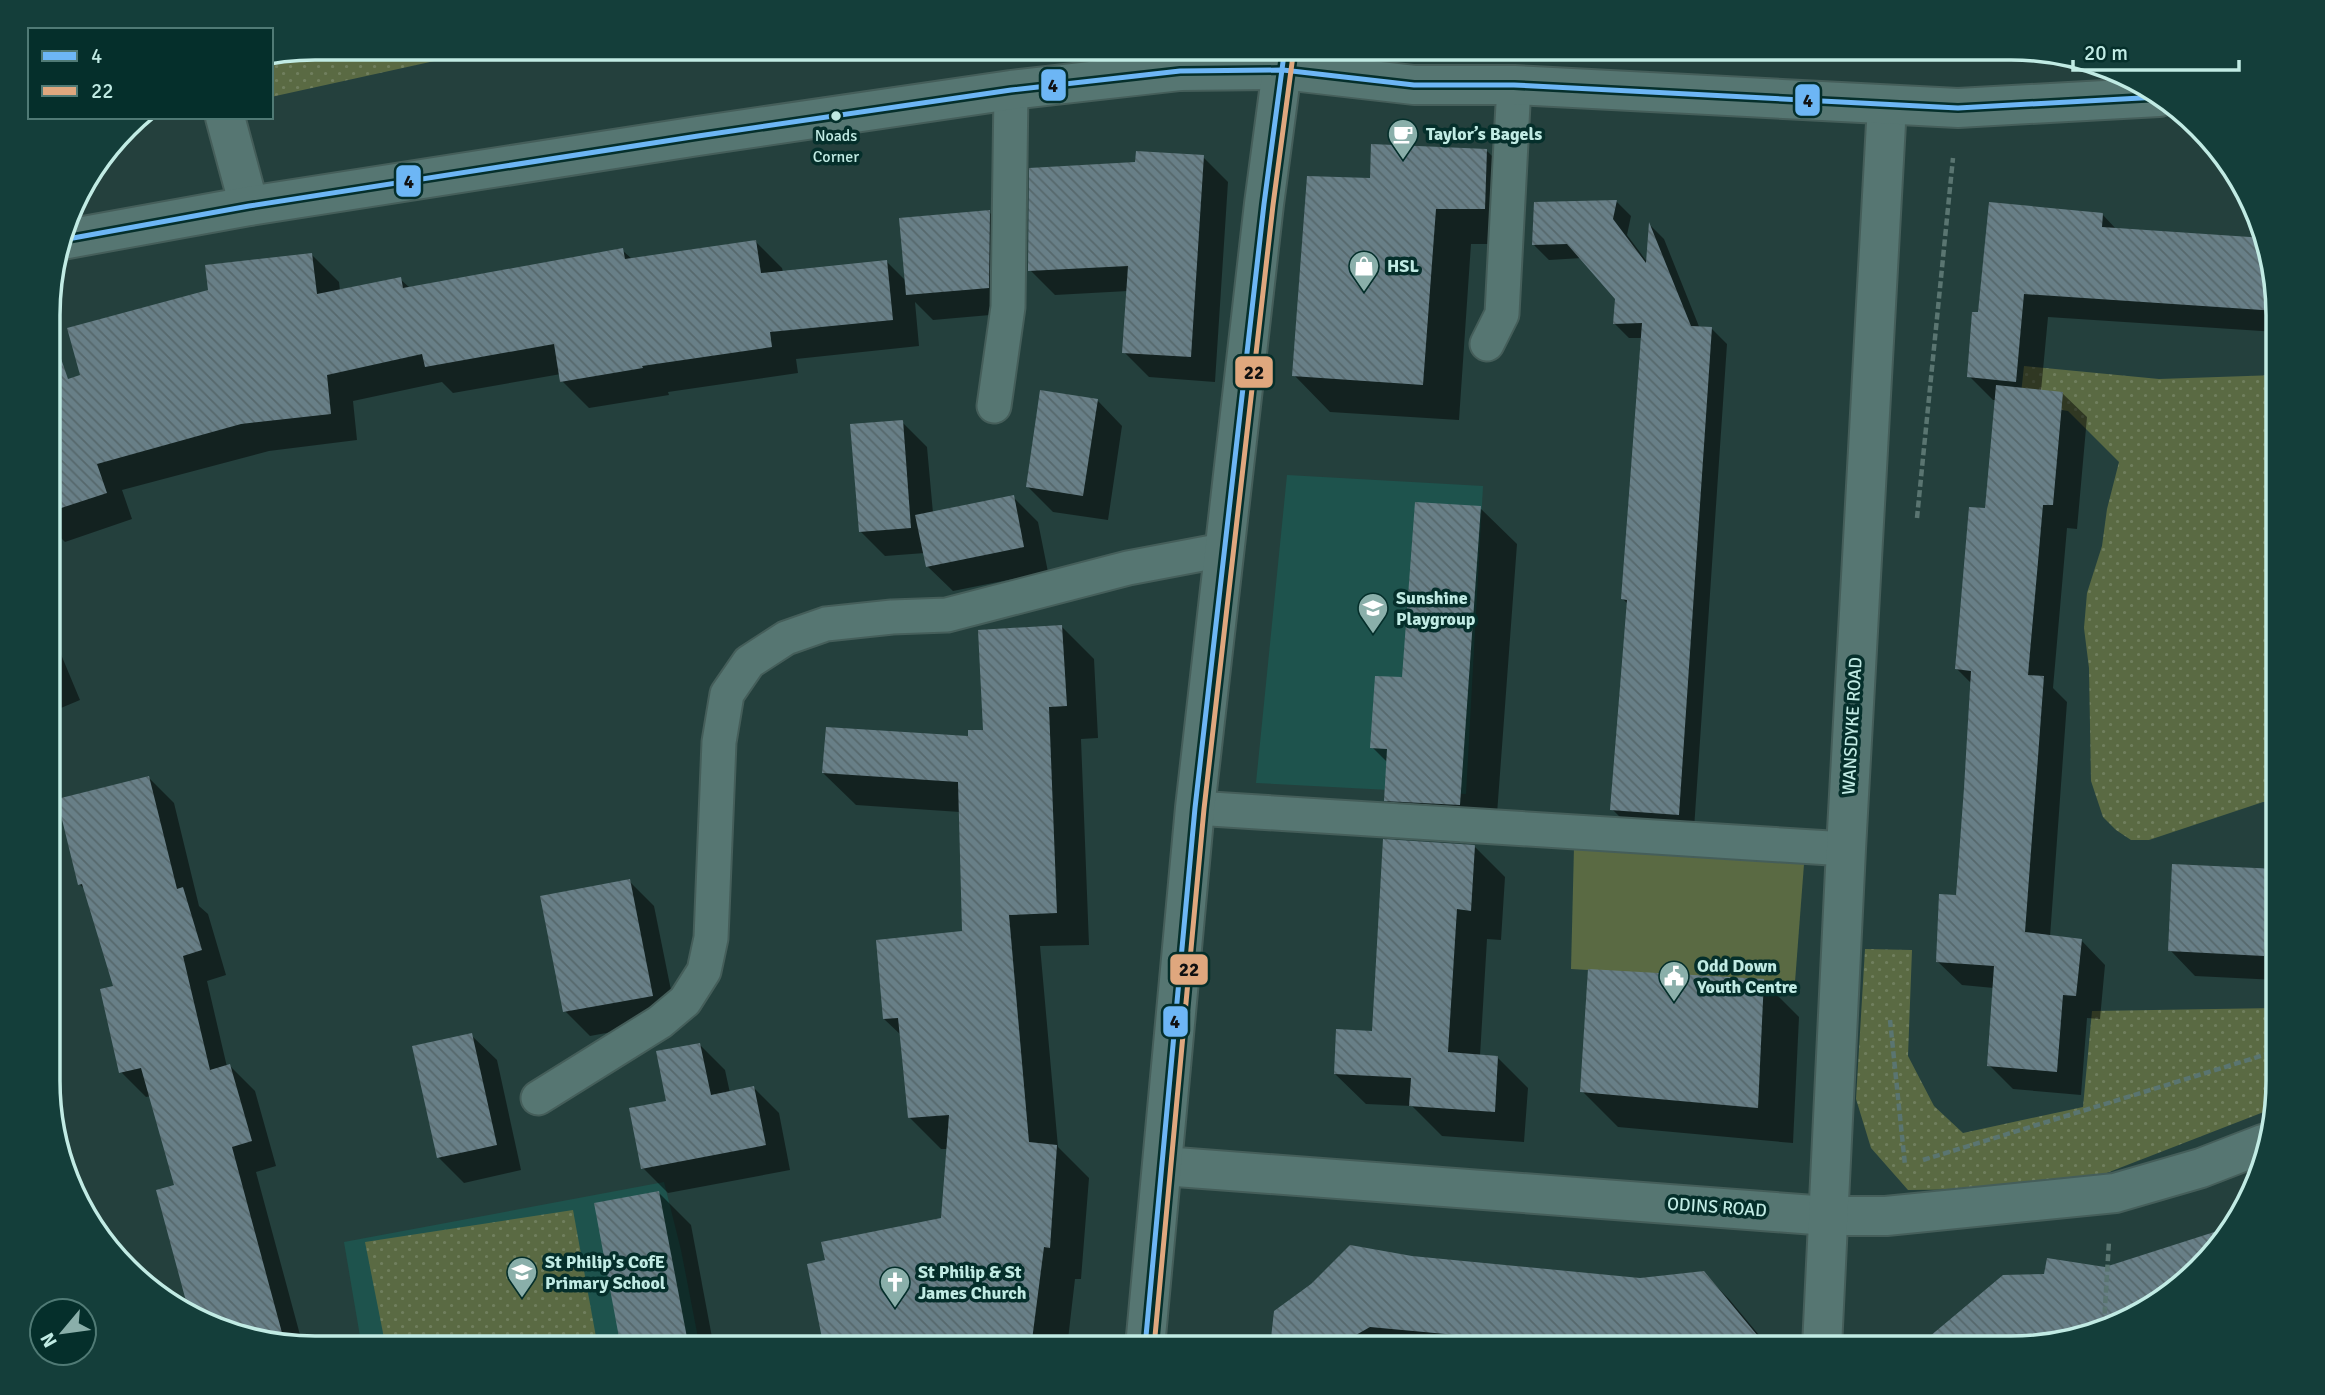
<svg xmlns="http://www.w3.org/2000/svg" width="2325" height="1395" font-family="Signika,sans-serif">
<defs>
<pattern id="green-dots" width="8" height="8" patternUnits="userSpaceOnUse" patternTransform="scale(1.75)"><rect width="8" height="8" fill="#5a6a43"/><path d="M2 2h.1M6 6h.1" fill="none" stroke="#707f5e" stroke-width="1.8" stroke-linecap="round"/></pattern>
<pattern id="building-back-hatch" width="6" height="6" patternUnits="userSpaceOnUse" patternTransform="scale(1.75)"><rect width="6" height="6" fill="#687f87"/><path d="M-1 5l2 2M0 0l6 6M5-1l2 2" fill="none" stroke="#56686c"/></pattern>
</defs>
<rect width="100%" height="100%" fill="#24403d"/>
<!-- built -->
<g fill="#1e534d">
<polygon points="1287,475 1483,486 1466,794 1256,783"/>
<polygon points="664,1182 681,1250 700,1348 362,1348 344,1242"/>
</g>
<!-- green -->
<g fill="url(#green-dots)">
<polygon points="315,47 498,47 271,97 271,56"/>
<polygon points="2024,366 2159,379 2277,375 2277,802 2263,802 2149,840 2131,840 2116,830 2103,817 2091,781 2089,668 2084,628 2087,593 2102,546 2107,509 2119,462 2068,411 2020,403"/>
<polygon points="1865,949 1912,950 1908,1056 1934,1106 1963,1133 2083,1107 2092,1011 2277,1008 2277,1097 2274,1108 2068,1188 1908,1190 1871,1148 1856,1099"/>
<polygon points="573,1210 598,1348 386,1348 365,1242"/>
</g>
<!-- pitch -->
<polygon fill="#5a6a43" points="1574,847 1804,864 1795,982 1571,969"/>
<!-- shadow -->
<g fill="#0007">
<polygon points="1422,47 1495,47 1432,57"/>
<polygon points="1486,150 1522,186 1521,244 1471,244 1459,420 1330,412 1294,375 1372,179"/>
<polygon points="1203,157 1228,182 1215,382 1149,377 1124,352 1128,291 1055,295 1030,270 1137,164"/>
<polygon points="1616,201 1631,216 1627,235 1648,263 1651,226 1664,239 1700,329 1712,329 1727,344 1694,829 1627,824 1612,809 1628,604 1623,599 1642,338 1629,338 1614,323 1616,298 1582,258 1549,260 1534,245"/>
<polygon points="989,212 1014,237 1013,313 933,320 915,302 919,346 796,359 798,373 668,392 669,395 589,408 562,381 561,374 453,393 442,382 353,401 357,440 269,451 122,490 132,519 65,542 49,526 49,387 82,376 210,291 312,255 339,282 340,291 400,279 410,288 622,250 632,259 755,241 782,268 783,272 887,262 906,281"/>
<polygon points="2103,215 2117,230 2266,239 2277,297 2277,332 2048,317 2041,391 2062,393 2087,417 2077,529 2067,528 2053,688 2067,702 2050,937 2081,940 2105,965 2100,1019 2087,1018 2081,1095 2013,1089 1989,1065 1994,988 1962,985 1937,961 1957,896 1972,684 1957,669 1987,510 1997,400 1993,400 1969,376 1980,314"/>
<polygon points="1097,400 1122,426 1108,520 1053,512 1028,487"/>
<polygon points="902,422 927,447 933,513 1013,497 1038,522 1048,572 953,591 927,566 925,553 885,556 860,531"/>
<polygon points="1480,508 1517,544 1495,841 1422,836 1386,800 1388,763 1372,747"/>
<polygon points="1062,627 1094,659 1098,738 1081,739 1089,945 1040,946 1058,1147 1089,1178 1081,1279 1075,1279 1067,1348 826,1348 827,1262 943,1219 948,1149 941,1149 909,1117 902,1036 884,1019 963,933 960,812 856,805 823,773 970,738 985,731"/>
<polygon points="49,642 60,652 80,700 49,713"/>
<polygon points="149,778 174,803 199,906 208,914 226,975 207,981 227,1067 230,1066 255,1091 276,1166 256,1172 303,1346 245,1339 176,1187 151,1096 146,1097 121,1072 115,988 86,890 79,884"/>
<polygon points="1475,847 1505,877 1501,940 1487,939 1480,1056 1497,1057 1528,1088 1524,1142 1442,1136 1412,1106 1366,1104 1335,1074 1374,1032"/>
<polygon points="2174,866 2277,870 2277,980 2195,976 2170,950"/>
<polygon points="629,881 654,906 677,1020 590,1036 565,1011"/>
<polygon points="1763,981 1799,1017 1793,1143 1618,1127 1582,1091"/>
<polygon points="471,1035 497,1060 521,1170 464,1183 439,1158"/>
<polygon points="700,1045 725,1070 730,1093 754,1088 779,1113 790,1170 668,1193 643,1168 668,1102"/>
<polygon points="659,1193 691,1225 714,1348 624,1348"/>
<polygon points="1411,1257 1640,1279 1703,1273 1729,1299 1769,1347 1272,1347 1275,1312"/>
<polygon points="2105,1269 2144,1312 2027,1347 1931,1347 1933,1336 2045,1276"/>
</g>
<!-- building -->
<g fill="url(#building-back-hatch)">
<polygon points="1371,144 1487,149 1485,209 1436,209 1423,385 1292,376 1307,176 1370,178"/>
<polygon points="1136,151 1204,155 1191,357 1122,353 1128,266 1028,271 1029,168 1135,162"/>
<polygon points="1617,200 1613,219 1646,263 1649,222 1691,326 1712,327 1679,815 1610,810 1627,600 1621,599 1642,323 1613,324 1615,299 1567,244 1532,245 1534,202"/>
<polygon points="1989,202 2103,213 2102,227 2265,238 2277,297 2277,311 2024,294 2016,382 1967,377 1972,312 1978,312"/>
<polygon points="990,210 989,288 906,295 899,218"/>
<polygon points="756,240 761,273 887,260 893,320 770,332 772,347 642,366 643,368 560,382 554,344 425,367 422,354 327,375 331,414 241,424 97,464 107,493 49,512 49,348 57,347 68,379 80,375 67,328 208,290 205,265 312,253 317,294 401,277 403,288 623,248 625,259"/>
<polygon points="1996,385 2063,392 2053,505 2043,505 2028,675 2044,676 2025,932 2082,939 2076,996 2063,995 2057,1072 1987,1066 1994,966 1936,962 1939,894 1956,895 1964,788 1971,671 1955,669 1969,507 1985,508"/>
<polygon points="1040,390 1098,399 1083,496 1026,487"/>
<polygon points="903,420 911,528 859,532 850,424"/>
<polygon points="1014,495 1024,547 926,567 915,515"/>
<polygon points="1415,502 1481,506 1460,805 1384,801 1387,749 1370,748 1375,676 1402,677"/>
<polygon points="1062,625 1067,706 1049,707 1057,913 1009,915 1029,1142 1057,1145 1050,1248 1044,1247 1031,1348 824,1348 807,1264 825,1260 821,1242 941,1218 949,1115 908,1118 898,1018 883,1019 876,940 962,931 958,782 822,773 826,727 968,736 968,730 983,730 978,630"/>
<polygon points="149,776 177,889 183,887 202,950 183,956 210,1070 230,1064 252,1141 232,1147 285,1344 245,1339 190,1316 156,1190 174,1185 141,1068 119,1073 100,989 113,986 82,884 78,885 57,799"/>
<polygon points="1383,839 1475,845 1471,911 1457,909 1448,1052 1498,1056 1495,1112 1409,1106 1411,1078 1334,1074 1336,1029 1372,1031"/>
<polygon points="2172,864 2277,869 2277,943 2265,943 2264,956 2168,951"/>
<polygon points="630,879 653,996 563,1012 540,896"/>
<polygon points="1588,969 1764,979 1758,1108 1580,1092"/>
<polygon points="472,1033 497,1145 437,1158 412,1046"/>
<polygon points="700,1043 711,1095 754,1086 766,1145 641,1169 629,1108 666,1101 656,1051"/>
<polygon points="659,1191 689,1348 621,1348 594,1203"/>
<polygon points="2233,1226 2199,1270 2144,1312 2044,1342 2028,1342 2022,1347 1917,1347 2003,1275 2044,1274 2047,1258 2105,1267"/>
<polygon points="1350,1245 1412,1256 1640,1278 1704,1271 1767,1347 1584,1347 1370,1327 1335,1347 1270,1347 1274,1311 1311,1284"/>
</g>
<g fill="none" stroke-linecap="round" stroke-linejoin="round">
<!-- service casing -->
<g stroke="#455e5a" stroke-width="37">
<g id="service">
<polyline points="1487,344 1502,314 1514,85"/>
<polyline points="994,406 1008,307 1011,90"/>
<polyline points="1195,808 1846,849"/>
<polyline points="538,1098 660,1022 685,1001 704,971 711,938 719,742 727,694 749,662 786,638 826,624 892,617 947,615 1128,568 1223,550"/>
</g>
</g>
<!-- minor casing -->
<g stroke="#455e5a" stroke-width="42">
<g id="minor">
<polyline points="225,117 249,206"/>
<polyline points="1163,1166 1828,1216 1886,1216 2115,1193 2201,1168 2263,1144"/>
<polyline points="1822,1347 1846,849 1887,105"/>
</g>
</g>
<!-- tertiary casing -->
<g stroke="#455e5a" stroke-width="42">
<g id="tertiary">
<polyline points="62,240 249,206 698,136 1011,90 1180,71 1283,70 1414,85 1514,85 1958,108 2159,97"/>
<polyline points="1145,1347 1195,808 1264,204 1285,47"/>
</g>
</g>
<!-- path -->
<g stroke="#5a7571" stroke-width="4.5" stroke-dasharray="7 3.5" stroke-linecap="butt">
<polyline points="1917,518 1953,158"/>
<polyline points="1890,1020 1905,1165"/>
<polyline points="1923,1160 2277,1051"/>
<polyline points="2104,1324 2109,1241"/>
</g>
<!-- service -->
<use href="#service" stroke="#567672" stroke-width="33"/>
<!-- minor -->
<use href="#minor" stroke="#567672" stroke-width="38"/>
<!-- tertiary -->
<use href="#tertiary" stroke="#567672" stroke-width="38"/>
<!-- bus-1 casing -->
<g stroke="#052f2b" stroke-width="10">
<g id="bus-1">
<polyline points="62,240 249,206 698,136 1011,90 1180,71 1283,70 1414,85 1514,85 1958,108 2159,97"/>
<polyline points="1145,1347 1195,808 1264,204 1285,47"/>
</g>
</g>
<!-- bus-2 casing -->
<g stroke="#052f2b" stroke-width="10">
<polyline id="bus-2" points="1154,1347 1204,809 1273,205 1294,48"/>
</g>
<!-- bus-1 -->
<use href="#bus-1" stroke="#6db6f5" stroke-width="5"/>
<!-- bus-2 -->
<use href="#bus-2" stroke="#dfa77e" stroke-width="5"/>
</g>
<!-- icons -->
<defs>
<g id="cafe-pin" transform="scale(1.575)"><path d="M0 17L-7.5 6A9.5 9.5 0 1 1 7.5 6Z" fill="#8aafaa" stroke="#052f2b"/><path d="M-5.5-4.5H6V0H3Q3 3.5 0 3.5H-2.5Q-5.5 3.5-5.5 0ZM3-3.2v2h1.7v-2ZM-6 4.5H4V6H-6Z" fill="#fff"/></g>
<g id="shop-pin" transform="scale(1.575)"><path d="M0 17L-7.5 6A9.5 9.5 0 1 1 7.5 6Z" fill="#8aafaa" stroke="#052f2b"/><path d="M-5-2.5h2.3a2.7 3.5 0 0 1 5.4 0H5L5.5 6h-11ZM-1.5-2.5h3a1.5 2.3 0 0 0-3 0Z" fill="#fff"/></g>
<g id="school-pin" transform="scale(1.575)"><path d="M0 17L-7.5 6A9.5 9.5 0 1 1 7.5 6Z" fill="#8aafaa" stroke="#052f2b"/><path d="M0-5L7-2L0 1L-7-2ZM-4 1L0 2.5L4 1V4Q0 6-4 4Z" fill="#fff"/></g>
<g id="civic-pin" transform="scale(1.575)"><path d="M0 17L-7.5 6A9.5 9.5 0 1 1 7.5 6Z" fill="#8aafaa" stroke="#052f2b"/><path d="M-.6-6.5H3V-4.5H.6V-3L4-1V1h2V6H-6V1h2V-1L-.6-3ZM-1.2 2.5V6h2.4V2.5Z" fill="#fff"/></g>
<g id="church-pin" transform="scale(1.575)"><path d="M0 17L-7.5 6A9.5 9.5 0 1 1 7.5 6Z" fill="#8aafaa" stroke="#052f2b"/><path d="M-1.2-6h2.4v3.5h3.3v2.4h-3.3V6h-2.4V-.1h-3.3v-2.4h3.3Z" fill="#fff"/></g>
</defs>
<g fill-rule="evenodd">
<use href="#cafe-pin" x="1403" y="134"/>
<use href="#shop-pin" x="1364" y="266"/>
<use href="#school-pin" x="1373" y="608"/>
<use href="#civic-pin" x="1674" y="976"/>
<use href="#school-pin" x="522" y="1272"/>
<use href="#church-pin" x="895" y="1282"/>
</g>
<!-- markers -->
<circle fill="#c1ebe4" stroke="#052f2b" stroke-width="2.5" cx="836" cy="116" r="6"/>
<g text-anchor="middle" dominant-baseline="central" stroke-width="7" stroke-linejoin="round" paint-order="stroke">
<!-- bus labels -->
<g font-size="16" fill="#c1ebe4" stroke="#052f2b">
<text x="836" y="136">Noads<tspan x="836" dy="21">Corner</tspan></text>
</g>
<!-- poi labels -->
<g font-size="18" font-weight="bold" fill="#c1ebe4" stroke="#052f2b" text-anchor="start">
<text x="1426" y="134">Taylor’s Bagels</text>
<text x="1387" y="266">HSL</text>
<text x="1396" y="598">Sunshine<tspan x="1396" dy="21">Playgroup</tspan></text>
<text x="1697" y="966">Odd Down<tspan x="1697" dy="21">Youth Centre</tspan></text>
<text x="545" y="1262">St Philip's CofE<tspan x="545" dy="21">Primary School</tspan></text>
<text x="918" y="1272">St Philip &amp; St<tspan x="918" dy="21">James Church</tspan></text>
</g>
<!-- street labels -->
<g font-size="18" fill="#c1ebe4" stroke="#052f2b">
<text transform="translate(1852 726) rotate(-87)">WANSDYKE ROAD</text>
<text transform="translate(1717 1207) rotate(4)">ODINS ROAD</text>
</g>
</g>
<!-- crop -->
<path d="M0 0H2325V1395H0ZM315 60H2011A255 255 0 0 1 2266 315V1081A255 255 0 0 1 2011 1336H315A255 255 0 0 1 60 1081V315A255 255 0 0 1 315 60Z" fill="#143e3a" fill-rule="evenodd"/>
<path fill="none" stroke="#c1ebe4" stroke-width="3.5" d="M315 60H2011A255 255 0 0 1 2266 315V1081A255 255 0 0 1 2011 1336H315A255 255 0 0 1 60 1081V315A255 255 0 0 1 315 60Z"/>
<g stroke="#052f2b" stroke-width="2.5">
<rect x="1040" y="68" width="27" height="34" rx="7" fill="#6db6f5"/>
<rect x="1794" y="83" width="27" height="34" rx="7" fill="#6db6f5"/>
<rect x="395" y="164" width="27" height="34" rx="7" fill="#6db6f5"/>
<rect x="1234" y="355" width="40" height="34" rx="7" fill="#dfa77e"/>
<rect x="1169" y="953" width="40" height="33" rx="7" fill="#dfa77e"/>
<rect x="1162" y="1005" width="27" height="33" rx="7" fill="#6db6f5"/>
</g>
<g font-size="19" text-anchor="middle" font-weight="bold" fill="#111">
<text x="1053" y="92">4</text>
<text x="1808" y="107">4</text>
<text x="409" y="188">4</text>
<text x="1254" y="379">22</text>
<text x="1189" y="976">22</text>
<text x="1175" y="1028">4</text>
</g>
<!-- legend -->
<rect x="28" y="28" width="245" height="91" fill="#052f2b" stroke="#507a75" stroke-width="2"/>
<rect x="42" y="51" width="35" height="10" fill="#6db6f5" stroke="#507a75" stroke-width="2"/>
<text x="91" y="63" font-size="21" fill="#c1ebe4">4</text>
<rect x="42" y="86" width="35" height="10" fill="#dfa77e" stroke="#507a75" stroke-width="2"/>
<text x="91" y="98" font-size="21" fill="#c1ebe4">22</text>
<!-- north arrow -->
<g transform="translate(63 1332) rotate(241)"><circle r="33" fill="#052f2b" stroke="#507a75" stroke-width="2"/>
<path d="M0-5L12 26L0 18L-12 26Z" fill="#8aafaa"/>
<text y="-10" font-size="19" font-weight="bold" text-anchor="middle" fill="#c1ebe4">N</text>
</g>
<!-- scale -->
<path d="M2073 60v10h166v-10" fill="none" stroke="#c1ebe4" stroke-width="3.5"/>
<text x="2084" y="60" font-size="21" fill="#c1ebe4" stroke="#052f2b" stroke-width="5" paint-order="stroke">20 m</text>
</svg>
